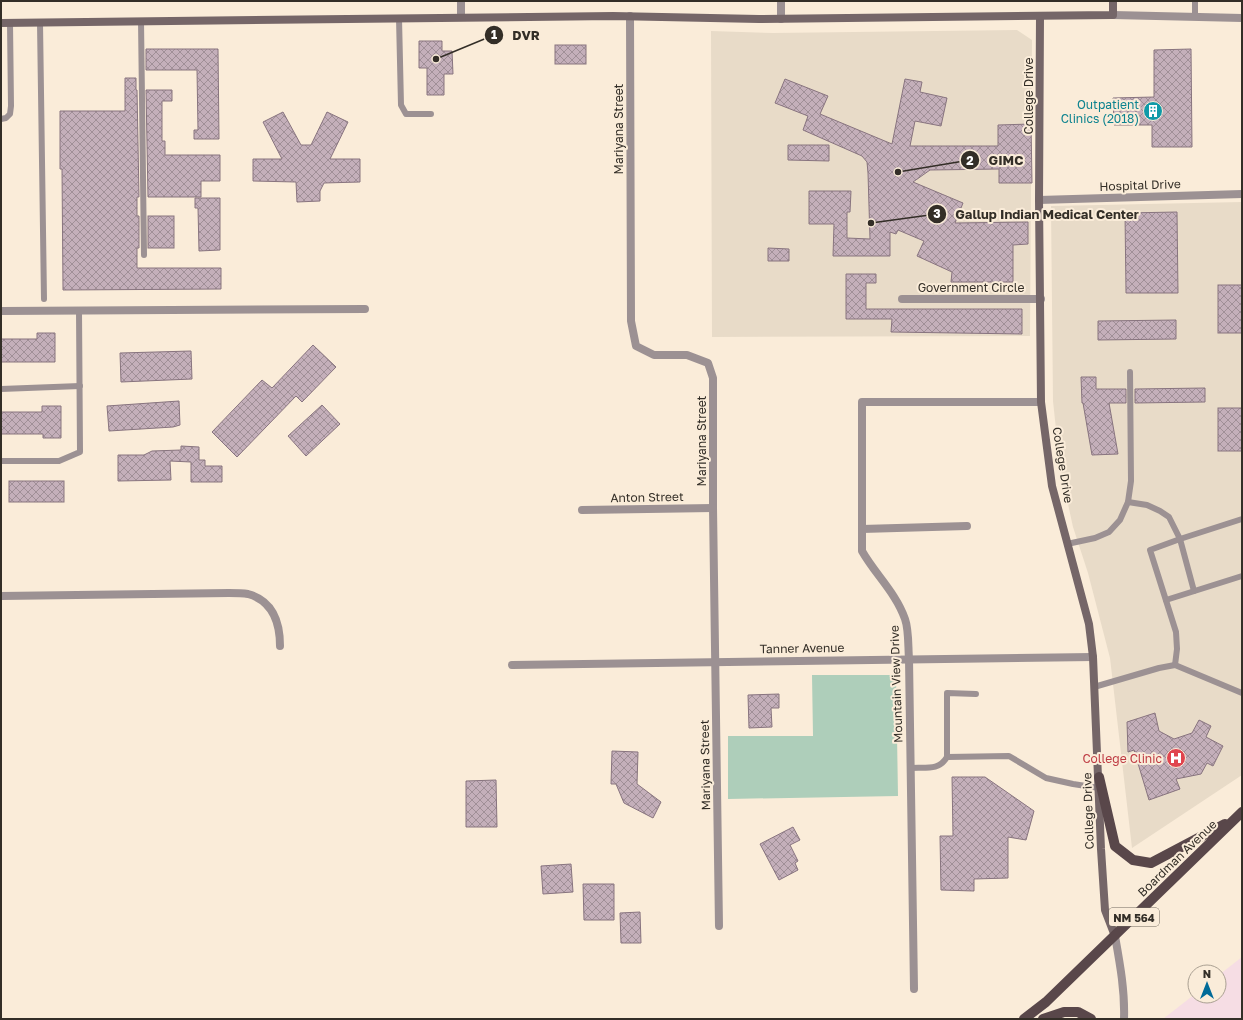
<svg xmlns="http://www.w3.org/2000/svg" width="1243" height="1020" font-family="'Golos Text',sans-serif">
<defs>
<pattern id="building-cross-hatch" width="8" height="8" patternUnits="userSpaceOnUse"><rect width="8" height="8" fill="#c4afba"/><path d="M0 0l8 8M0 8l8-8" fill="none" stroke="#a08f97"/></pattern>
</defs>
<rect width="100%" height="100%" fill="#faecd9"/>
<!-- education -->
<polygon fill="#f6dde4" points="1242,957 1242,1019 1163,1019 1195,994 1195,996 1219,996 1219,975"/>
<!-- medical -->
<g fill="#e8dbc8">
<polygon points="1017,30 1032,40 1030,336 712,337 711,31 773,33"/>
<polygon points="1242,202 1242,775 1132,848 1110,658 1088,573 1073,527 1060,467 1053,401 1051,206"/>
</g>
<!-- green -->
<polygon fill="#aeceba" points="812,675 896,675 898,796 728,799 728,736 813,736"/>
<!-- building -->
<g fill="url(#building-cross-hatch)" stroke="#88747f">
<polygon points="419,41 442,41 442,51 452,51 453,74 444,74 444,95 427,95 427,68 419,68"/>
<rect x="555" y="45" width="31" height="19"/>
<polygon points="146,49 218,49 219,139 194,139 194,130 198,130 197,70 146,70"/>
<polygon points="1191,49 1192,147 1152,147 1152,125 1114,125 1113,98 1154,97 1154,50"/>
<polygon points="125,78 136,78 136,90 137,90 139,197 137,197 137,216 139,216 139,248 137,248 137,268 221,268 221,289 63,290 62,169 60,169 60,111 125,111"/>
<polygon points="785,79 828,96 820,114 892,144 905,79 922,82 920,92 947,98 941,126 915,121 910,146 998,146 998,125 1031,124 1032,183 999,183 999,169 930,170 913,182 963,203 955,223 1028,222 1028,244 1013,245 1013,282 951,282 952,272 917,256 924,241 898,230 896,234 890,232 890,256 833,256 834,224 809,224 809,191 851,191 850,212 847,212 847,238 870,239 868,173 867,162 862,156 803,130 808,116 775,103"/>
<polygon points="146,90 172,90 172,101 162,101 162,141 165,141 165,155 220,155 220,181 201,181 201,197 148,197"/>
<polygon points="283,112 301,145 311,145 327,112 348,122 330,159 360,159 360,182 324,183 320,191 320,201 297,202 296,182 253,181 253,159 282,159 263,122"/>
<polygon points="788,145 829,145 829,161 788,160"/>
<polygon points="195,198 220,198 220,250 199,251 198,208 195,208"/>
<polygon points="1177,212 1178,293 1126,293 1125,213"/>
<rect x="148" y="216" width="26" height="32"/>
<polygon points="768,248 789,249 789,261 768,261"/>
<polygon points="846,274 876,274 876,283 866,283 866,309 1022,309 1022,334 891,332 892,319 846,319"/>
<rect x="1218" y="285" width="24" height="48"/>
<polygon points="1176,320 1176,339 1098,340 1098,321"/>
<polygon points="37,333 55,333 55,362 1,362 1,339 37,339"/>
<polygon points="313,345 336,367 302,402 296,396 237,457 212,432 262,380 272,388"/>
<polygon points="191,351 192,379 121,382 120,353"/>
<polygon points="1081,377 1096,377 1096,389 1126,389 1126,403 1109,403 1118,454 1092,455 1083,403 1082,403"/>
<polygon points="1205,388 1205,402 1135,403 1135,389"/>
<polygon points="179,401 180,425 173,427 109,431 107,406"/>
<polygon points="322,405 340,424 306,456 288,436"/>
<polygon points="42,406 61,406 61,438 43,438 43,434 1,434 1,412 42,412"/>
<rect x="1218" y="408" width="24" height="43"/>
<polygon points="181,446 199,447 199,460 205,460 205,466 222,466 222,482 191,482 191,462 170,461 171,480 118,481 118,455 144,455 152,451 181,450"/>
<rect x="9" y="481" width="55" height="21"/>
<polygon points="779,694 779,708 771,708 772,727 749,728 748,695"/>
<polygon points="1155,713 1159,731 1174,739 1192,733 1199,720 1211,726 1206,737 1223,746 1213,766 1207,763 1201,774 1176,779 1180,789 1149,800 1134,750 1128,752 1127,722"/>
<polygon points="612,751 638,752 637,784 661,802 653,818 624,803 616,784 611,784"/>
<polygon points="952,777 985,777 1034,811 1026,840 1008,837 1008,878 974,879 974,891 941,890 940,836 953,836"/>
<polygon points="496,780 497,827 466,827 466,781"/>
<polygon points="793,827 800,840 790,845 798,861 795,863 798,870 779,880 760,844"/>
<polygon points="571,864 573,892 543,894 541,866"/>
<polygon points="583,884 614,884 614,920 584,920"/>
<polygon points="640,912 641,943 621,943 620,913"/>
</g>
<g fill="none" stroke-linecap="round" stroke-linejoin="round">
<!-- lane -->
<g stroke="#9c9193" stroke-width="6">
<polyline points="1195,17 1195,1"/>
<polyline points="399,18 401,105 406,114 431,114"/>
<polyline points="141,21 144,255"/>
<polyline points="40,23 44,299"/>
<polyline points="1,119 6,118 10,114 11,106 10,23"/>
<polyline points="1,389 80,386"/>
<polyline points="1,461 59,461 80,452 79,311"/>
<polyline points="1128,502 1147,505 1160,511 1169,517 1180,539 1194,591"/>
<polyline points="1067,544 1095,538 1109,532 1120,520 1128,502 1131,481 1130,372"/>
<polyline points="1166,600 1242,576"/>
<polyline points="1175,665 1177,649 1176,632 1150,550 1180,539 1242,519"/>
<polyline points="1094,687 1159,668 1175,665 1242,693"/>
<polyline points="947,757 1009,756 1046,778 1073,784 1099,788"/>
<path d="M911 768C925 767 939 771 947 757V693L976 694"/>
</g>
<!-- street -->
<g stroke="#9c9193" stroke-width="8">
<polyline points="461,1 461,17"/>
<polyline points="781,1 781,19"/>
<polyline points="1113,15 1242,18"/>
<polyline points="630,16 631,321 636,346 654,355 687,355 708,363 713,378 713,508 719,926"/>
<polyline points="1039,200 1242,194"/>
<polyline points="902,299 1041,299"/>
<polyline points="1,311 365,309"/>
<polyline points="582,510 713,508"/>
<polyline points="862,529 967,526"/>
<path d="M1 596 229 593C235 593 242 593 248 594 273 601 280 623 280 646"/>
<polyline points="512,665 1093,657"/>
<path d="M1115 936C1120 964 1125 991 1124 1019"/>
<path d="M914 989 909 659C908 647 909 630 905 619 896 593 875 574 862 551V402H1041"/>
</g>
<!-- secondary -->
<g stroke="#756668" stroke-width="8">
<polyline points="1040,16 1039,200 1041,402 1052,486 1089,624 1093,657 1101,849 1105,910 1115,936"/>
<polyline points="1,23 613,16 759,19 1113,15 1113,1"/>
</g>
<!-- primary -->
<g stroke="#59474a" stroke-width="10">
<polyline points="1099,777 1115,846 1133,860 1151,863 1225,824"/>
<polyline points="1024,1019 1046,1002 1242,812"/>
<polyline points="1043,1019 1064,1012 1078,1012 1091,1019"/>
</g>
</g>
<!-- icons -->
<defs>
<g id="building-disc" transform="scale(1)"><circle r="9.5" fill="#0f9aa8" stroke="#faecd9"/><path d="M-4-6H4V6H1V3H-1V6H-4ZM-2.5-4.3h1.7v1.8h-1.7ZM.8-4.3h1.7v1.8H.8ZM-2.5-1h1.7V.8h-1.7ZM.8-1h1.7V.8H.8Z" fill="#fff"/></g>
<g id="hospital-disc" transform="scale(1)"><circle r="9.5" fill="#e0444e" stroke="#faecd9"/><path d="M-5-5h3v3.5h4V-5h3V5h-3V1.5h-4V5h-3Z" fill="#fff"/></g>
</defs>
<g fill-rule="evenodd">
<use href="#building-disc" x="1153" y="111"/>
<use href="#hospital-disc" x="1176" y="758"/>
</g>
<g text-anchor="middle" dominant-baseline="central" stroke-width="4" stroke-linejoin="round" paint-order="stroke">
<!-- shield labels -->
<rect fill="#faecd9" stroke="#6f675c" stroke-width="1" x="1109" y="908" width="50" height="18" rx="3"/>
<g font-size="11" font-weight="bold" fill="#332e27">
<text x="1134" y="917">NM 564</text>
</g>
<!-- street labels -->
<g font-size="12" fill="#332e27" stroke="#faecd9">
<text transform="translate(1028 96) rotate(-90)">College Drive</text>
<text transform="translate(618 129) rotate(-90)">Mariyana Street</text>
<text transform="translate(1140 185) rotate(-2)">Hospital Drive</text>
<text x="971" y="287">Government Circle</text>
<text transform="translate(701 441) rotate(-90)">Mariyana Street</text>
<text transform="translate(1063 465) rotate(81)">College Drive</text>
<text transform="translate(647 497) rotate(-1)">Anton Street</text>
<text transform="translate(802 648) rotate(-1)">Tanner Avenue</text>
<text transform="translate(896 684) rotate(-92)">Mountain View Drive</text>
<text transform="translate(705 765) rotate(-91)">Mariyana Street</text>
<text transform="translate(1088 811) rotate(-92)">College Drive</text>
<text transform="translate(1177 858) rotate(-44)">Boardman Avenue</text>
</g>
<!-- culture labels -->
<g font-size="12" fill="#0d838f" stroke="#faecd9" text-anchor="end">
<text x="1139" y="104">Outpatient<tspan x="1139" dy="14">Clinics (2018)</tspan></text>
</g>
<!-- health labels -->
<g font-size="12" fill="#be3a42" stroke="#faecd9" text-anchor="end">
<text x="1162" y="758">College Clinic</text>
</g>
</g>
<!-- callouts -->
<path fill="none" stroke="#332e27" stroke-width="1.5" d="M436 59L494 35M898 172L970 160M871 223L937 214"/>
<g fill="#332e27" stroke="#faecd9" stroke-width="1.5">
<circle cx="436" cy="59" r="4"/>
<circle cx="898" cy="172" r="4"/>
<circle cx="871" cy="223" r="4"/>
<circle cx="494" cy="35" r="10"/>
<circle cx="970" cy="160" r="10"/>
<circle cx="937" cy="214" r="10"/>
</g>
<g font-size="12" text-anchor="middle" font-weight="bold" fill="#fff">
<text x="494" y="39">1</text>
<text x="970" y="165">2</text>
<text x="937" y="218">3</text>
</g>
<g font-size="13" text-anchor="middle" font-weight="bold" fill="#332e27" stroke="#faecd9" stroke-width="4" stroke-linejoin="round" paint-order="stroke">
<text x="526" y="40">DVR</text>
<text x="1006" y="165">GIMC</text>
<text x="1047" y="219">Gallup Indian Medical Center</text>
</g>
<!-- border -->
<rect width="1243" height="1020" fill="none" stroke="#332e27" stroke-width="4"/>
<!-- north arrow -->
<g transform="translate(1207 984)"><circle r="19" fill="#faecd9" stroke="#aaa092"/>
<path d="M0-3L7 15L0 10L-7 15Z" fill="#016b98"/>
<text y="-6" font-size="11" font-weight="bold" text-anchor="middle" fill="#332e27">N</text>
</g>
</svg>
